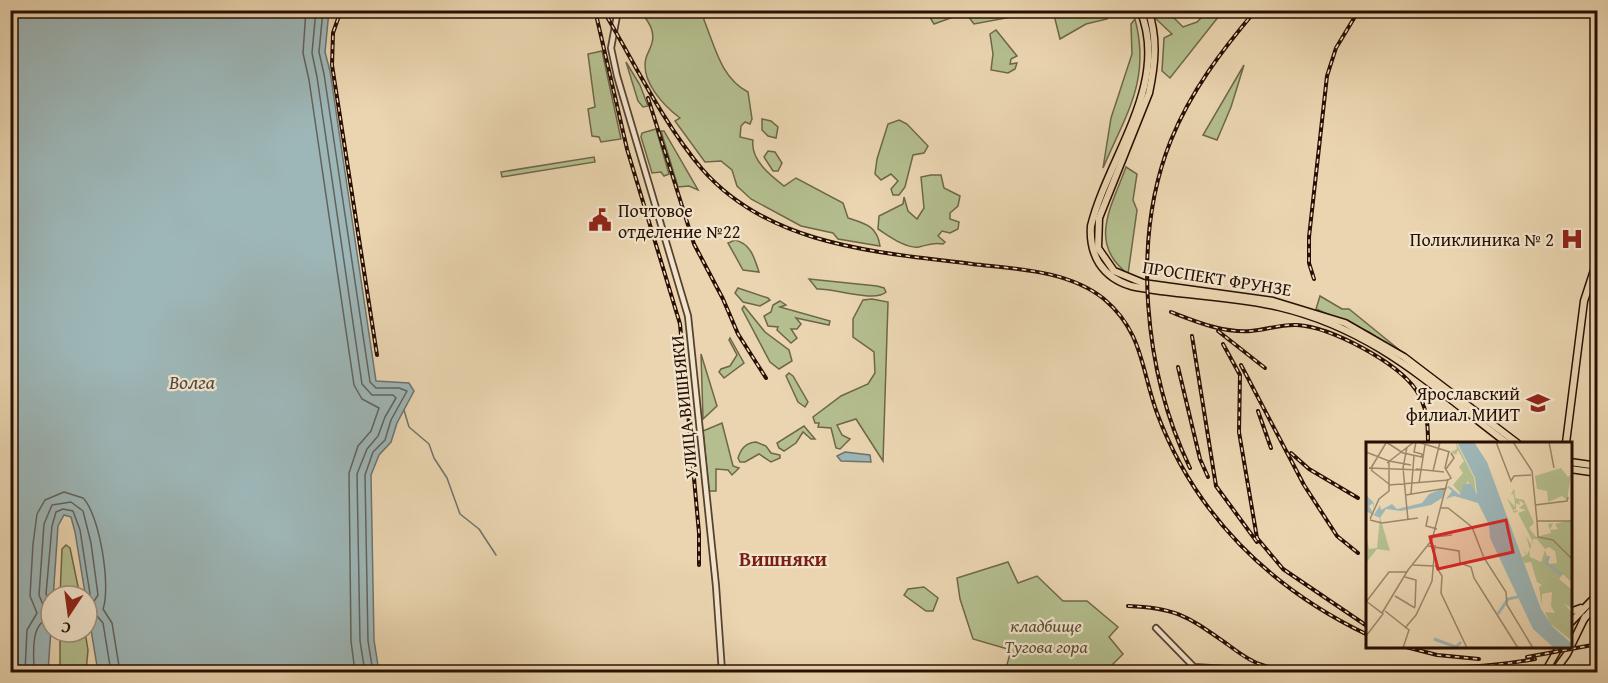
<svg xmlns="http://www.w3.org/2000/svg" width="1608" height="683" font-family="'Gentium Book Plus',serif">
<rect width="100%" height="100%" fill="#ead5b0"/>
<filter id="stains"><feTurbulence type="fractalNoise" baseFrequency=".00333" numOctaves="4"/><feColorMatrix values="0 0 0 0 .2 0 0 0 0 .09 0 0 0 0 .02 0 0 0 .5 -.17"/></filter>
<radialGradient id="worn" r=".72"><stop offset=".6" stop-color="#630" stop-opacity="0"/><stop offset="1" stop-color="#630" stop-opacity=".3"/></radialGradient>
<!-- green -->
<g fill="#b4be8e" stroke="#6e6648" stroke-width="1.5">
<path d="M641 11H704V20C715 47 721 78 748 92L752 119 750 124 745 122 741 126 740 137 753 140C750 160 771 176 784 186L796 178 843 203 848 218C866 224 877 226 880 246L838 239 833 233 801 226 751 199 737 186 732 170 721 161 705 162 675 121 680 118C664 106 640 81 646 58 649 49 655 42 652 31 651 24 644 17 641 11Z"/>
<polygon points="926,11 956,11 959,15 934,24"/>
<polygon points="964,11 1013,11 1017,16 974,24"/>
<polygon points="1059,11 1107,11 1107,19 1086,24 1060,39 1055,19"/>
<polygon points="1156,11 1164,16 1172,16 1183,27 1197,22 1208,11 1240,11 1231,17 1219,16 1170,78 1162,71 1164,38 1172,34 1156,19"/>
<path d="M1135 19C1151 80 1126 114 1103 168L1111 118 1132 54 1131 24Z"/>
<polygon points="996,30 1017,56 1011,59 1010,64 1017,63 1015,69 1008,73 991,70 993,54 990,34"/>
<polygon points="602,51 621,139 601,142 599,137 592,136 588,109 595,107 588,54"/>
<polygon points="626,62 640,85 648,106 643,107 638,101"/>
<polygon points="1244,65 1231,107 1217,140 1203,135"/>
<polygon points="762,119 771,121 778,127 776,138 768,136 762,130"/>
<polygon points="899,120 907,124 928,146 924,153 913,155 905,187 899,195 893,195 891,189 898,181 891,174 881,180 875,174 877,159 888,124"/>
<polygon points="656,129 669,174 664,176 661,172 652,173 641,137 642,133"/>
<polygon points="661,131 664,131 698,190 689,186 678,187"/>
<polygon points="768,151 775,152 782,163 778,171 773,171 764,157"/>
<polygon points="594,157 595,162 502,177 501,172"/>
<path d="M1126 167 1137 174 1133 200 1137 210 1128 274C1087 243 1112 206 1126 167Z"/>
<path d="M931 175H941L944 188 960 196 958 206 950 213V219L959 222 958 229 950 233 942 231 938 236 945 242 943 244C932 242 929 245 919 247 906 249 889 236 878 229L879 216 903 204 904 197 908 211 917 219 924 208 921 177Z"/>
<path d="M735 240C751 244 754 257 759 272L743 270 728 243Z"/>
<path d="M809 279 877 286 884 288 886 292C875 303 834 288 817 289Z"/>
<polygon points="738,288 768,298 770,300 760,306 743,302 735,293"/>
<polygon points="1320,296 1342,309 1349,309 1418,365 1369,332 1316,309"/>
<polygon points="872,299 888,302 883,461 856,419 837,425 842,435 850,439 840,449 836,448 831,428 818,427 819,423 815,423 813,417 841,396 868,384 875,373 874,352 853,337 853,319 863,300"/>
<polygon points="780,301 786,305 780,307 830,321 829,325 796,318 801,324 797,329 791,329 797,338 791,343 777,330 778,327 768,326 764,316 771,312 773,305"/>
<polygon points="744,306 765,332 789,350 792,361 779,369 770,362 742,309"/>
<polygon points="730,338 744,363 724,378 719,372 721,369 730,366 737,355 729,340"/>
<polygon points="701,354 717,406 703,419"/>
<polygon points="789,373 793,376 808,402 805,407 798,402 786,376"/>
<polygon points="722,423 733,466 739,468 732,475 728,470 716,469 716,491 709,491 703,431"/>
<polygon points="804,426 815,439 811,439 803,432 796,443 784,451 779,448 777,443"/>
<path d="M756 442 766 446 771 453 780 455V458L771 462 759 454 745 462H740L738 458C741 449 745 443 756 442Z"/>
<polygon points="66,545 70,548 80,596 60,596 62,549"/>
<polygon points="1008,562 1018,583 1037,576 1063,601 1087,601 1118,627 1109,637 1123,654 1105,672 1005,672 1011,650 973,639 960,599 957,578"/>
<polygon points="924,587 938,598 933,611 926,611 904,595 908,589"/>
<polygon points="60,632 85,632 88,650 86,672 60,672"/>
</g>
<!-- water -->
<g fill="#9db6b7" stroke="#6e736f" stroke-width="1.5">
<polygon points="10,11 329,11 325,52 330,71 376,381 409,383 414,391 397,423 391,442 379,455 371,475 374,640 379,672 98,672 75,532 71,517 64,515 58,526 48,672 11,672"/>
<polygon points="845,452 870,455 871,462 841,461 837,456"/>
</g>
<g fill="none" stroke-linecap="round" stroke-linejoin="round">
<!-- shore -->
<g stroke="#62625c" stroke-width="1.5">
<polyline points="306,10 303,53 309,80 354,385 362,399 379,408 371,431 358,446 349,473 351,641 355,672"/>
<polyline points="316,10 312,53 317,77 362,384 372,395 393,395 396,398 385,417 378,436 367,449 357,474 360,641 365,672"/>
<polyline points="323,10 319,52 324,74 370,382 376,388 399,388 407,391 391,420 385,440 373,452 365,475 368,641 373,672"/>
<polyline points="51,601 46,594 52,526 56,512 63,509 73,511 80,530 90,594 87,601"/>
<polyline points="51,609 43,605 39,595 44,524 52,505 71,502 83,511 91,543 98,595 88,611 97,616 103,623 111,672"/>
<path d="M25 672 27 630 37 613 30 596 33 544 37 514 45 500 64 492 83 498C100 515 111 587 103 609L112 623 120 672"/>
<path d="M34 672C34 655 29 622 51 618"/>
</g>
<!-- stream -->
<polyline stroke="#6e736f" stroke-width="1.5" points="404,410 409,427 429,444 434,458 447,478 460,514 479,529 496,555"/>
<!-- minor casing -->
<g stroke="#58402e" stroke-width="8">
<g id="minor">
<polyline points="618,10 611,48 617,76 688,316 716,586 722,672"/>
<polyline points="1156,628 1194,667 1278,672"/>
<polyline points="1455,672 1544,669"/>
</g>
</g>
<!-- major casing -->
<g stroke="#280f02" stroke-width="9">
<g id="major">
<path d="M1140 10C1171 83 1108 157 1091 226 1089 255 1102 277 1131 286 1179 296 1230 295 1279 307 1376 330 1431 386 1507 443"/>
<path d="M1148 10C1158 38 1155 65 1149 93L1099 218 1098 248 1114 271 1143 283 1273 301 1345 323 1404 357 1517 443"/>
<polyline points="1566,443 1584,301 1598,258"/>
<polyline points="1570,462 1598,466"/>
<polyline points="1570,469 1598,473"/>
<polyline points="1570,612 1581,608"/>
<polyline points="1584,619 1598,603"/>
<polyline points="1570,623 1598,594"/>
<polyline points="1545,672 1560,646"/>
<polyline points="1554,672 1567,654 1585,617"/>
</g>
</g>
<!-- minor -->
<use href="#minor" stroke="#f1e4cc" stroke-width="4.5"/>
<!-- major -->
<use href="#major" stroke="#ead5b0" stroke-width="6"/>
<!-- rail casing -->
<g stroke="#280f02" stroke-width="4">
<g id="rail">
<polyline points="341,10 333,33 332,65 377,355"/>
<polyline points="595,10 627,149 680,324 699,533 699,565"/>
<path d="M603 10C634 62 663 123 702 169 769 246 877 252 972 264 1015 269 1068 270 1104 299 1143 332 1141 369 1157 413 1195 515 1270 588 1368 635"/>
<polyline points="648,98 694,244 723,299 738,334 766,378"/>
<polyline points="1314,279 1309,263 1309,237 1327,76 1336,48 1359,10"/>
<path d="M1171 312C1197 322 1223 333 1251 331 1266 330 1281 324 1297 325 1331 327 1397 362 1416 390 1427 406 1428 424 1428 443"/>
<polyline points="1218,331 1265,368"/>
<polyline points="1192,336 1216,486 1257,542"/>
<polyline points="1223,344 1240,375 1239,432 1257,538 1283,569 1367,626"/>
<polyline points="1241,365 1304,485 1337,536 1358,553"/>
<polyline points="1178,367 1200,459 1208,477"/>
<polyline points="1258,411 1271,448"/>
<polyline points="1291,453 1309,469 1358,498"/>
<path d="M1190 468C1144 373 1131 239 1171 140 1191 91 1222 50 1256 10"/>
<path d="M1128 606C1178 608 1188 617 1227 644 1238 652 1249 661 1262 665 1292 675 1327 670 1358 670 1417 668 1476 670 1535 659"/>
<polyline points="1402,646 1437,655 1479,659"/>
<polyline points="1527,657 1598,644"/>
</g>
</g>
<!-- rail -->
<use href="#rail" stroke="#f1e4cc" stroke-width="1.5" stroke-dasharray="4.5" stroke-linecap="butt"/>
</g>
<!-- icons -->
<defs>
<g id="civic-bare" transform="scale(1.8)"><path d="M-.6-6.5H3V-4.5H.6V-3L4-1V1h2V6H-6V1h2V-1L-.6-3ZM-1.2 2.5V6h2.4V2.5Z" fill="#8f2418" stroke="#f1e4cc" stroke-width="2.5" paint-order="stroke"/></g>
<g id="hospital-bare" transform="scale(1.8)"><path d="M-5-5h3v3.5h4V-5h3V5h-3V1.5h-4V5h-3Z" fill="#8f2418" stroke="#f1e4cc" stroke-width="2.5" paint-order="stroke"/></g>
<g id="university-bare" transform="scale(1.8)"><path d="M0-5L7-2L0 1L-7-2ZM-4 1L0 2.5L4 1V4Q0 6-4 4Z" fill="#8f2418" stroke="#f1e4cc" stroke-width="2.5" paint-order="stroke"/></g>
</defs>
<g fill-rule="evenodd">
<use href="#civic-bare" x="600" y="220"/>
<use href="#hospital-bare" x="1572" y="239"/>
<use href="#university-bare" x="1538" y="403"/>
</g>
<g text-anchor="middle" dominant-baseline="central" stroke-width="4.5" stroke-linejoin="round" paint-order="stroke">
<!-- poi labels -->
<g font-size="18" fill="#280f02" stroke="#f1e4cc" text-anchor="end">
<text x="618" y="210" text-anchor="start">Почтовое<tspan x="618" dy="21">отделение №22</tspan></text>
<text x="1554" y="239">Поликлиника № 2</text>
<text x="1520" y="393">Ярославский<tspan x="1520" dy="21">филиал МИИТ</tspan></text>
</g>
<!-- street labels -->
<g font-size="18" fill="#280f02" stroke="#f1e4cc">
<text transform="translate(1217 278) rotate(9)">ПРОСПЕКТ ФРУНЗЕ</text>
<text transform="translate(684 407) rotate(-96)">УЛИЦА ВИШНЯКИ</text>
</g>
<!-- park labels -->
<g font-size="18" font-style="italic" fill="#594c33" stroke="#f1e4cc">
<text x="1046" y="625">кладбище<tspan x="1046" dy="21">Тугова гора</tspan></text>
</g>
<!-- water labels -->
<g font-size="20" font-style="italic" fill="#514941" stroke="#f1e4cc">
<text x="192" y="381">Волга</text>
</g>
<!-- neighbourhood labels -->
<g font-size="20" font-weight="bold" fill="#7a1f14" stroke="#f1e4cc">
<text x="783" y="558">Вишняки</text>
</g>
</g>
<!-- overview -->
<g transform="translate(1366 442)">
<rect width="206" height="206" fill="#ead5b0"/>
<path d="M90 0 108 36 110 53 102 39 95 52 87 43 72 45 87 43 97 31 93 25 98 19 92 8 90 13 85 10 91 7ZM195 26 202 35 205 32 201 58 196 54 182 60 181 49 171 47 169 34ZM148 47 149 51 146 52H149V56L158 58 168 81 163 86 170 95 185 91 182 82 187 81 184 88 192 87 189 82 205 78V140L197 132 193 137 205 147V166L198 161 205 170V198L184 181 179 170 189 171 185 164 186 150 176 152V164L173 145 176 143 171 140 165 120 159 121 155 116 160 113 156 105 161 113 163 108 164 115 175 120 179 108 183 122 191 121 189 109 183 105 179 107 171 97H167L164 108 160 94 165 103 167 100 152 71 160 68 153 66 158 62 153 58 154 63 150 61V67L147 68 149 69 150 68 152 69 148 71 156 88 141 56 149 65 148 53 145 52ZM14 75 24 109 11 107 0 121V94L3 107 11 106Z" fill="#b4be8e"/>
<path d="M91 0H108L121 20 175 167 187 185 205 201V205H187L167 187 124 96 123 83 112 61 88 54 80 57 86 49 81 45 76 56 65 63 35 69 20 67 14 76 1 70 0 53 8 61 7 68V61L3 64 8 73 14 63 15 68 26 62 31 67 56 61 63 52 83 44 94 53 97 43 104 41 111 53 109 36Z" fill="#9db6b7"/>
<path fill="none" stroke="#9db6b7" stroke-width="3" d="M183 114 180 121 196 133M132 172 142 157 156 154M68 197 90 205 95 200"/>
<path fill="none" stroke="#9c866a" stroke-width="1.5" d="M20 0 37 11 56 15M50 0 48 10 56 12V16M52 0 84 10M130 0 145 39 148 34 165 33M147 0 166 29M183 0 188 26M41 5 37 26 42 78M0 10 23 19V49L13 57 4 77M23 19 45 23M21 21 48 0M5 26 20 1M7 27 3 26 54 28M50 27 78 30M80 27 88 16 85 11M5 28 23 42M67 29 74 0M166 29 171 79M82 38 85 36 79 26 83 9M53 41 59 3M23 43 83 38M45 52 48 13M40 53 81 46M169 63 201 59 202 55M74 66H82L106 85 118 116 140 150 141 163 167 206M62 74 60 84 71 87M4 78 16 81 52 76M206 79H171L172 95 187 98 206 117M68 95 86 93M62 104 93 109 94 121 105 125 108 136 152 206M47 123 68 124M69 123 76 134 75 151 101 206M39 135 50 138 49 165M29 154 49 166M0 159 17 172 0 194M0 160 23 130H41M19 169 43 188 37 206M16 171 42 128 66 98 82 37M39 186 50 173 66 139 69 103"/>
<path fill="#d62828" fill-opacity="0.15" stroke="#d62828" stroke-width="3" d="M140 78 147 110 72 127 64 95Z"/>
<rect width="206" height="206" fill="none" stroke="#280f02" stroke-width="3"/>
</g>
<!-- margin -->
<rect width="1608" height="683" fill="none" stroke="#ead5b0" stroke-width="36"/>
<rect x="12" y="12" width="1584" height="659" fill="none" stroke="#280f02" stroke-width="3"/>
<rect x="18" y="18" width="1572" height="647" fill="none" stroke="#280f02" stroke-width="1.5"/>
<!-- north arrow -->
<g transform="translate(69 614) rotate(193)"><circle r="28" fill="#f1e4cc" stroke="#a18f7b" stroke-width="1.5"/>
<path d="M0-4.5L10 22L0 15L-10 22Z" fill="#8f2418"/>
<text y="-9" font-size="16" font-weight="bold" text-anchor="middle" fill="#280f02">С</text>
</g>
<rect width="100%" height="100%" filter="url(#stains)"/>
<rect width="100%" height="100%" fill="url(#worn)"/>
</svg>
